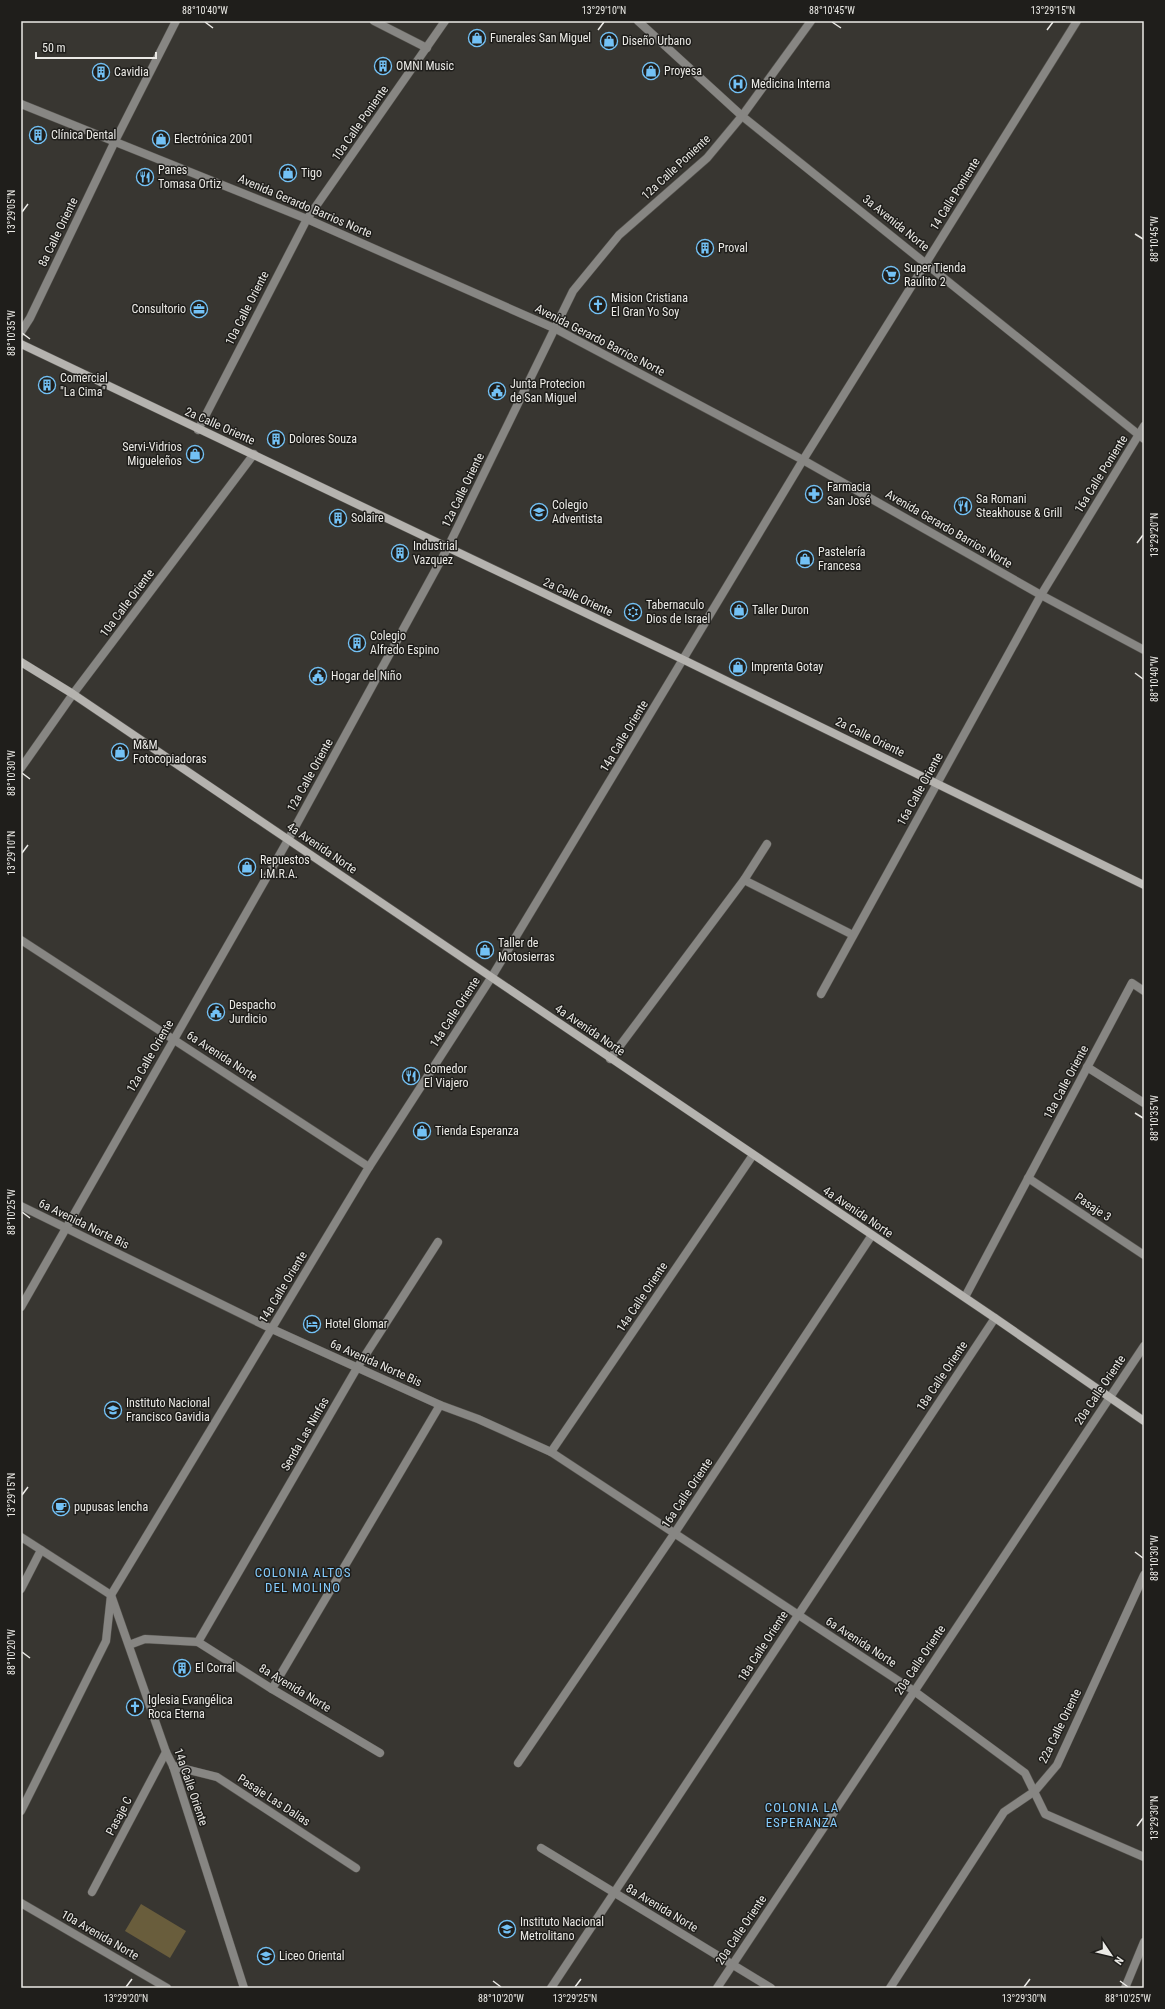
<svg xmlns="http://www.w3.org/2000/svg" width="1165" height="2009" font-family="'Roboto Condensed',sans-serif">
<rect width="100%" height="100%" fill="#383631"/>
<!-- garden -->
<polygon fill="#695d3c" points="141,1904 186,1931 170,1958 125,1931"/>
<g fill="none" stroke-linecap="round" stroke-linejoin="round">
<!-- pedestrian casing -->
<g stroke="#55534e" stroke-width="9">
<polyline id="pedestrian" points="129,1645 145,1639 198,1642"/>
</g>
<!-- minor casing -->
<g stroke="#55534e" stroke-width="9">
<g id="minor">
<polyline points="374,21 427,48"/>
<polyline points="21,104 307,219 556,329 803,460 1041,595 1144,650"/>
<polyline points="198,430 307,219 445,21"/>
<polyline points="21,768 73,694 254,454"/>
<polyline points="744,880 853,935"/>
<polyline points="21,940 369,1167"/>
<polyline points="821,994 1041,595 1144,426"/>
<polyline points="610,1059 744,880 767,844"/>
<polyline points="1087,1067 1144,1103"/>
<polyline points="1028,1178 1144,1255"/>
<polyline points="965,1297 1132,983 1144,991"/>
<polyline points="272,1329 440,1405 478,1419 551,1452 914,1691 1025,1773 1045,1814 1144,1857"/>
<polyline points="551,1452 753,1155"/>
<polyline points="21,1589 41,1550"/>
<polyline points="272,1689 440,1405"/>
<polyline points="380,1753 272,1689 198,1642 357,1368 438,1242"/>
<polyline points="518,1763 674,1534 872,1235"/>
<polyline points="173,1766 217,1777 356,1868"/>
<polyline points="21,1811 106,1641 111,1595"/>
<polyline points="541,1848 771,1988"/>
<polyline points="92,1892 166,1752"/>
<polyline points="551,1988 995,1318"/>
<polyline points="717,1988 1144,1346"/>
<polyline points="890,1988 1004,1812 1035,1791 1057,1765 1144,1575"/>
<polyline points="1125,1988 1144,1942"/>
</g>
</g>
<!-- tertiary casing -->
<g stroke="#55534e" stroke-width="9">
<g id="tertiary">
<polyline points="638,21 742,116 1144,439"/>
<polyline points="21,332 30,318 115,141 176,21"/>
<polyline points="21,1206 272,1329"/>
<polyline points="21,1307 288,840 447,549 573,291 619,235 707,158 742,116 811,21"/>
<polyline points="21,1537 111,1595"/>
<polyline points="111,1595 369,1167 491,978 803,460 1077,21"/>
<polyline points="111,1595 166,1752 173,1766 244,1988"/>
<polyline points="21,1903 167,1988"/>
</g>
</g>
<!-- secondary casing -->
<g stroke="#55534e" stroke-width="9">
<g id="secondary">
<polyline points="21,344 684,660 1144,885"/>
<polyline points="21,662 73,694 995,1318 1144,1421"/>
</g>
</g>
<!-- pedestrian -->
<use href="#pedestrian" stroke="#878683" stroke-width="8"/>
<!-- minor -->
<use href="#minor" stroke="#878683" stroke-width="8"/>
<!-- tertiary -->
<use href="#tertiary" stroke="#878683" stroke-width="8"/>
<!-- secondary -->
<use href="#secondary" stroke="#b5b3af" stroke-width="8"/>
</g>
<!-- ticks -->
<path fill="none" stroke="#ebeae6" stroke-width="1.5" d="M205 22 213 28M832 22 841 28M598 30 604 22M1047 30 1053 22M22 212 28 204M1135 234 1143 239M22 333 30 339M1137 543 1143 535M1135 673 1143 679M22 773 30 779M22 853 28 845M1135 1113 1143 1118M22 1212 30 1218M22 1495 28 1487M1135 1552 1143 1558M22 1652 30 1658M1137 1826 1143 1818M493 1981 501 1987M1120 1981 1128 1987M126 1987 132 1979M575 1987 581 1979M1024 1987 1030 1979"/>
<!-- icons -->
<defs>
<g id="shop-ring" transform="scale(0.9)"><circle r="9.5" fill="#1f1e1b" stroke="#73c1f5" stroke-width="1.5"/><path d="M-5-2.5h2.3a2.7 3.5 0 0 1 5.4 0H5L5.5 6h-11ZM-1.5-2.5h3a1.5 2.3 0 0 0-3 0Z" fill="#73c1f5"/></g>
<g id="building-ring" transform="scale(0.9)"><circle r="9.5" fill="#1f1e1b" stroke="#73c1f5" stroke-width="1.5"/><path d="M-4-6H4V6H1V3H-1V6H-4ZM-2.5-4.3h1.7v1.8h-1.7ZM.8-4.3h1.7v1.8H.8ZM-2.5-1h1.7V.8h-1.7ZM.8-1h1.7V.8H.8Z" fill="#73c1f5"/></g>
<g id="hospital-ring" transform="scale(0.9)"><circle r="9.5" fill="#1f1e1b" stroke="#73c1f5" stroke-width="1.5"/><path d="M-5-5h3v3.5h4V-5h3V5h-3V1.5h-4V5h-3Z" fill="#73c1f5"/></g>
<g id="restaurant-ring" transform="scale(0.9)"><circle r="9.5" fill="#1f1e1b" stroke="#73c1f5" stroke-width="1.5"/><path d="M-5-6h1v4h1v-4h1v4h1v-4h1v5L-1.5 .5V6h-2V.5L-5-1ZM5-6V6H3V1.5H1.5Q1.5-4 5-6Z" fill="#73c1f5"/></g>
<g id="supermarket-ring" transform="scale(0.9)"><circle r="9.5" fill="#1f1e1b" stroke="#73c1f5" stroke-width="1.5"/><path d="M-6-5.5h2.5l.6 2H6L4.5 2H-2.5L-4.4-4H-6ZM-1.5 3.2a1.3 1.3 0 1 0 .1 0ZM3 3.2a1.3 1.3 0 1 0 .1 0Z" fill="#73c1f5"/></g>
<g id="church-ring" transform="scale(0.9)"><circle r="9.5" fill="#1f1e1b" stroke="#73c1f5" stroke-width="1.5"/><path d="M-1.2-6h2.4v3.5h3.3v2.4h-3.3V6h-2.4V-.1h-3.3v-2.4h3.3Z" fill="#73c1f5"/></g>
<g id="office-ring" transform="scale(0.9)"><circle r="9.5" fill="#1f1e1b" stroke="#73c1f5" stroke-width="1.5"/><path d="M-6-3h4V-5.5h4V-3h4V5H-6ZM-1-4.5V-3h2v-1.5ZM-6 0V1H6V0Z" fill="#73c1f5"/></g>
<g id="civic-ring" transform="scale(0.9)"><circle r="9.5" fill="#1f1e1b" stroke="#73c1f5" stroke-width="1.5"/><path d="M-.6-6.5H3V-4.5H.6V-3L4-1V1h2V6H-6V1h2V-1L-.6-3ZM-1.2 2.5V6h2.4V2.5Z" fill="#73c1f5"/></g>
<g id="pharmacy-ring" transform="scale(0.9)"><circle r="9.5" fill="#1f1e1b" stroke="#73c1f5" stroke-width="1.5"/><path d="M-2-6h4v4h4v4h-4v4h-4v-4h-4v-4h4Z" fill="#73c1f5"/></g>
<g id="university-ring" transform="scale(0.9)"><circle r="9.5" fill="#1f1e1b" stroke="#73c1f5" stroke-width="1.5"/><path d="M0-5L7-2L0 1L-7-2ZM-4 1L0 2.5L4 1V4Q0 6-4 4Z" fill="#73c1f5"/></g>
<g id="synagogue-ring" transform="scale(0.9)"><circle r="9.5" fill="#1f1e1b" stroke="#73c1f5" stroke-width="1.5"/><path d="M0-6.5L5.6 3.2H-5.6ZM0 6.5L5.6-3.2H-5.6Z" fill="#73c1f5"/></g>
<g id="hotel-ring" transform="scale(0.9)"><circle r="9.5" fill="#1f1e1b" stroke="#73c1f5" stroke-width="1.5"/><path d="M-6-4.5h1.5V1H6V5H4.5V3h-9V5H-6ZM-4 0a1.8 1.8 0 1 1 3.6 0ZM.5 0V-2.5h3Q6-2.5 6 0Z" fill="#73c1f5"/></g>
<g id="school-ring" transform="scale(0.9)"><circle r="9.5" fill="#1f1e1b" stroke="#73c1f5" stroke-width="1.5"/><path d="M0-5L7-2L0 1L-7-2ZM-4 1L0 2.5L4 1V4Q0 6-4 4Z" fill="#73c1f5"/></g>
<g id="cafe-ring" transform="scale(0.9)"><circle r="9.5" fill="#1f1e1b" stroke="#73c1f5" stroke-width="1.5"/><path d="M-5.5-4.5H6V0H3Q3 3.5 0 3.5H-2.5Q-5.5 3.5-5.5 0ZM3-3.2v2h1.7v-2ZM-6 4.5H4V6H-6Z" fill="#73c1f5"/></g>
</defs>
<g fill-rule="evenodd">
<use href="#shop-ring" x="477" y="38"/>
<use href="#shop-ring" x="609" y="41"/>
<use href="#building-ring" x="383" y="66"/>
<use href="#shop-ring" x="651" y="71"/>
<use href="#building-ring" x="101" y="72"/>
<use href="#hospital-ring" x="738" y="84"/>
<use href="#building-ring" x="38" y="135"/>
<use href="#shop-ring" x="161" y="139"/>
<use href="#shop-ring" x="288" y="173"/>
<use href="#restaurant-ring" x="145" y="177"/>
<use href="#building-ring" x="705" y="248"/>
<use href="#supermarket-ring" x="891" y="275"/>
<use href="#church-ring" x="598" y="305"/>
<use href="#office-ring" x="199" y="309"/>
<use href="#building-ring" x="47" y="385"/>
<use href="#civic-ring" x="497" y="391"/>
<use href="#building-ring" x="276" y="439"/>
<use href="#shop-ring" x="195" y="454"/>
<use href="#pharmacy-ring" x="814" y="494"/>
<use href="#restaurant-ring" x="963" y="506"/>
<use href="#university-ring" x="539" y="512"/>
<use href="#building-ring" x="338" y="518"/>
<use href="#building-ring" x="400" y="553"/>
<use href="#shop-ring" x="805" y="559"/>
<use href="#shop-ring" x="739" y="610"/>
<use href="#synagogue-ring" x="633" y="612"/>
<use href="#building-ring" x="357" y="643"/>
<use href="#shop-ring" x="738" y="667"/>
<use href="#civic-ring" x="318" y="676"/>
<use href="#shop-ring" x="120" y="752"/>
<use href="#shop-ring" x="247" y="867"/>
<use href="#shop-ring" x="485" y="950"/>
<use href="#civic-ring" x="216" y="1012"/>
<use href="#restaurant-ring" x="411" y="1076"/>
<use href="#shop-ring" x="422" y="1131"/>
<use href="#hotel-ring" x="312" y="1324"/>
<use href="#school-ring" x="113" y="1410"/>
<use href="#cafe-ring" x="61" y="1507"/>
<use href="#building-ring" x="182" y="1668"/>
<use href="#church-ring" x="135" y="1707"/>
<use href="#school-ring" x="507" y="1929"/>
<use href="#school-ring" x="266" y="1956"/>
</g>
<g text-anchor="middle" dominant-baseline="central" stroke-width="3" stroke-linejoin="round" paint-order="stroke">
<!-- poi labels -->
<g font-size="12" fill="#ebeae6" stroke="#1f1e1b" text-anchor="start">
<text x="490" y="38">Funerales San Miguel</text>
<text x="622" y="41">Diseño Urbano</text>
<text x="396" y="66">OMNI Music</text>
<text x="664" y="71">Proyesa</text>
<text x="114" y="72">Cavidia</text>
<text x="751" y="84">Medicina Interna</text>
<text x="51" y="135">Clínica Dental</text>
<text x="174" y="139">Electrónica 2001</text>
<text x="158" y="170">Panes<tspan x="158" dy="14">Tomasa Ortiz</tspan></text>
<text x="301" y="173">Tigo</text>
<text x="718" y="248">Proval</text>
<text x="904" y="268">Super Tienda<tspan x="904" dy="14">Raulito 2</tspan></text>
<text x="611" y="298">Mision Cristiana<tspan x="611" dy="14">El Gran Yo Soy</tspan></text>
<text x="186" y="309" text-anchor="end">Consultorio</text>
<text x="60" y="378">Comercial<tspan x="60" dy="14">"La Cima"</tspan></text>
<text x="510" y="384">Junta Protecion<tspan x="510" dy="14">de San Miguel</tspan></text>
<text x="289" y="439">Dolores Souza</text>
<text x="182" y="447" text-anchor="end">Servi-Vidrios<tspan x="182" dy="14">Migueleños</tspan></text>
<text x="827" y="487">Farmacia<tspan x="827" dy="14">San José</tspan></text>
<text x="976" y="499">Sa Romani<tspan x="976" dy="14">Steakhouse &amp; Grill</tspan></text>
<text x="552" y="505">Colegio<tspan x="552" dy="14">Adventista</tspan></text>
<text x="351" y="518">Solaire</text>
<text x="413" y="546">Industrial<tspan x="413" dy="14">Vazquez</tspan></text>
<text x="818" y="552">Pastelería<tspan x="818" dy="14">Francesa</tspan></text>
<text x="646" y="605">Tabernaculo<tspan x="646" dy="14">Dios de Israel</tspan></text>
<text x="752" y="610">Taller Duron</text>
<text x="370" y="636">Colegio<tspan x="370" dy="14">Alfredo Espino</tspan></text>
<text x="751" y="667">Imprenta Gotay</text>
<text x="331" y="676">Hogar del Niño</text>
<text x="133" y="745">M&amp;M<tspan x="133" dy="14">Fotocopiadoras</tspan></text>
<text x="260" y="860">Repuestos<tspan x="260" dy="14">I.M.R.A.</tspan></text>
<text x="498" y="943">Taller de<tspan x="498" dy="14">Motosierras</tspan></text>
<text x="229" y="1005">Despacho<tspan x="229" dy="14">Jurdicio</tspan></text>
<text x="424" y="1069">Comedor<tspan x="424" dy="14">El Viajero</tspan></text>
<text x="435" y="1131">Tienda Esperanza</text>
<text x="325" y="1324">Hotel Glomar</text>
<text x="126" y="1403">Instituto Nacional<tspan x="126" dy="14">Francisco Gavidia</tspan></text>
<text x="74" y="1507">pupusas lencha</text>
<text x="195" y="1668">El Corral</text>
<text x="148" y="1700">Iglesia Evangélica<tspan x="148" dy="14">Roca Eterna</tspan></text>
<text x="520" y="1922">Instituto Nacional<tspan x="520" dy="14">Metrolitano</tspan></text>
<text x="279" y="1956">Liceo Oriental</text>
</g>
<!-- street labels -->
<g font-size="12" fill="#ebeae6" stroke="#1f1e1b">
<text transform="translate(360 123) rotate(-55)">10a Calle Poniente</text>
<text transform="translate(676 167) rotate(-43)">12a Calle Poniente</text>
<text transform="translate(955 194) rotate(-58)">14 Calle Poniente</text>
<text transform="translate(305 206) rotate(23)">Avenida Gerardo Barrios Norte</text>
<text transform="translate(896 223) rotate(39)">3a Avenida Norte</text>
<text transform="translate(58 232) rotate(-64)">8a Calle Oriente</text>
<text transform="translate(247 308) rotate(-63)">10a Calle Oriente</text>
<text transform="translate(600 340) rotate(27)">Avenida Gerardo Barrios Norte</text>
<text transform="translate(220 426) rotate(24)">2a Calle Oriente</text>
<text transform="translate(1101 474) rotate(-58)">16a Calle Poniente</text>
<text transform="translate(463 490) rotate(-64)">12a Calle Oriente</text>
<text transform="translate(949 529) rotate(30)">Avenida Gerardo Barrios Norte</text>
<text transform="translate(578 597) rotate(25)">2a Calle Oriente</text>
<text transform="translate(127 603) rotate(-53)">10a Calle Oriente</text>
<text transform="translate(624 736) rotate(-59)">14a Calle Oriente</text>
<text transform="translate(870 737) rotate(26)">2a Calle Oriente</text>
<text transform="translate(310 775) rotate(-61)">12a Calle Oriente</text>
<text transform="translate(920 789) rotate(-61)">16a Calle Oriente</text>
<text transform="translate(322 848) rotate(34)">4a Avenida Norte</text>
<text transform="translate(455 1012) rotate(-57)">14a Calle Oriente</text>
<text transform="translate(590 1030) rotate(34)">4a Avenida Norte</text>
<text transform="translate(150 1056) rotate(-60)">12a Calle Oriente</text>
<text transform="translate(222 1056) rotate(33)">6a Avenida Norte</text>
<text transform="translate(1066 1082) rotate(-62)">18a Calle Oriente</text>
<text transform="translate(1093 1207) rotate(34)">Pasaje 3</text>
<text transform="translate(858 1212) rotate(34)">4a Avenida Norte</text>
<text transform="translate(84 1224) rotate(26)">6a Avenida Norte Bis</text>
<text transform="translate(283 1287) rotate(-59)">14a Calle Oriente</text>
<text transform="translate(642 1297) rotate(-56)">14a Calle Oriente</text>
<text transform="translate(376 1363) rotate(24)">6a Avenida Norte Bis</text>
<text transform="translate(942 1376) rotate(-56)">18a Calle Oriente</text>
<text transform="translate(1100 1390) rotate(-56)">20a Calle Oriente</text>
<text transform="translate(305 1434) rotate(-60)">Senda Las Ninfas</text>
<text transform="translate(687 1493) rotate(-56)">16a Calle Oriente</text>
<text transform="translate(861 1642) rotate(33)">6a Avenida Norte</text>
<text transform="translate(763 1646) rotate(-57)">18a Calle Oriente</text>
<text transform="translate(920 1660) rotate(-56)">20a Calle Oriente</text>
<text transform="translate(295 1688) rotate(31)">8a Avenida Norte</text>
<text transform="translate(1060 1726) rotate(-64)">22a Calle Oriente</text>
<text transform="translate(191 1787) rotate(71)">14a Calle Oriente</text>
<text transform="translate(274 1800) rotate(33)">Pasaje Las Dalias</text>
<text transform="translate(119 1816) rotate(-62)">Pasaje C</text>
<text transform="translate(662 1908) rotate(31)">8a Avenida Norte</text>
<text transform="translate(741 1930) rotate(-56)">20a Calle Oriente</text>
<text transform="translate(100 1935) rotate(30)">10a Avenida Norte</text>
</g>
<!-- neighbourhood labels -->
<g font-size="13" letter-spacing="1" fill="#84cbfd" stroke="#1f1e1b">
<text x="303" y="1572">COLONIA ALTOS<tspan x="303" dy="15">DEL MOLINO</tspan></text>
<text x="802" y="1807">COLONIA LA<tspan x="802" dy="15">ESPERANZA</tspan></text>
</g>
</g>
<!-- border -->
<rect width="1165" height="2009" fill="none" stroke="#1f1e1b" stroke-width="44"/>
<!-- north arrow -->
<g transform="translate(1111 1955) rotate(125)" stroke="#1f1e1b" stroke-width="3" paint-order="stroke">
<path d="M0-3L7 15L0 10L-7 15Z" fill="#ebeae6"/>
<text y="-6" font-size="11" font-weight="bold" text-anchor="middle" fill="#ebeae6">N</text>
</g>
<!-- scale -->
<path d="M36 52v6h120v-6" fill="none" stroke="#ebeae6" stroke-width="2"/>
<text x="42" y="52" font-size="12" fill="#ebeae6" stroke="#1f1e1b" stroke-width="3" paint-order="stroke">50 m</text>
<rect x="22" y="22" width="1121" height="1965" fill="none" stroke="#ebeae6" stroke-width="1.5"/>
<g font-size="10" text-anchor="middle" fill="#ebeae6">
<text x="205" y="14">88°10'40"W</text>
<text x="604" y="14">13°29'10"N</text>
<text x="832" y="14">88°10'45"W</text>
<text x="1053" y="14">13°29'15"N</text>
<text transform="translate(11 212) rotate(-90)" y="4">13°29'05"N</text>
<text transform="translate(1154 239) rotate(-90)" y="4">88°10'45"W</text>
<text transform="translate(11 333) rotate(-90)" y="4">88°10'35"W</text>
<text transform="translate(1154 535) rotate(-90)" y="4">13°29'20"N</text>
<text transform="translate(1154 679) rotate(-90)" y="4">88°10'40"W</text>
<text transform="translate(11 773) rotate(-90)" y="4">88°10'30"W</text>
<text transform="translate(11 853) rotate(-90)" y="4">13°29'10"N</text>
<text transform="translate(1154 1118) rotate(-90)" y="4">88°10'35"W</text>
<text transform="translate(11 1212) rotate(-90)" y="4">88°10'25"W</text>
<text transform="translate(11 1495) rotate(-90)" y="4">13°29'15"N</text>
<text transform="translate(1154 1558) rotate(-90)" y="4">88°10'30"W</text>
<text transform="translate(11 1652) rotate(-90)" y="4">88°10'20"W</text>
<text transform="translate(1154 1818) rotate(-90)" y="4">13°29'30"N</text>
<text x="126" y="2002">13°29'20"N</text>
<text x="501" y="2002">88°10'20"W</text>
<text x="575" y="2002">13°29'25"N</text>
<text x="1024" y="2002">13°29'30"N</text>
<text x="1128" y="2002">88°10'25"W</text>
</g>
</svg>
